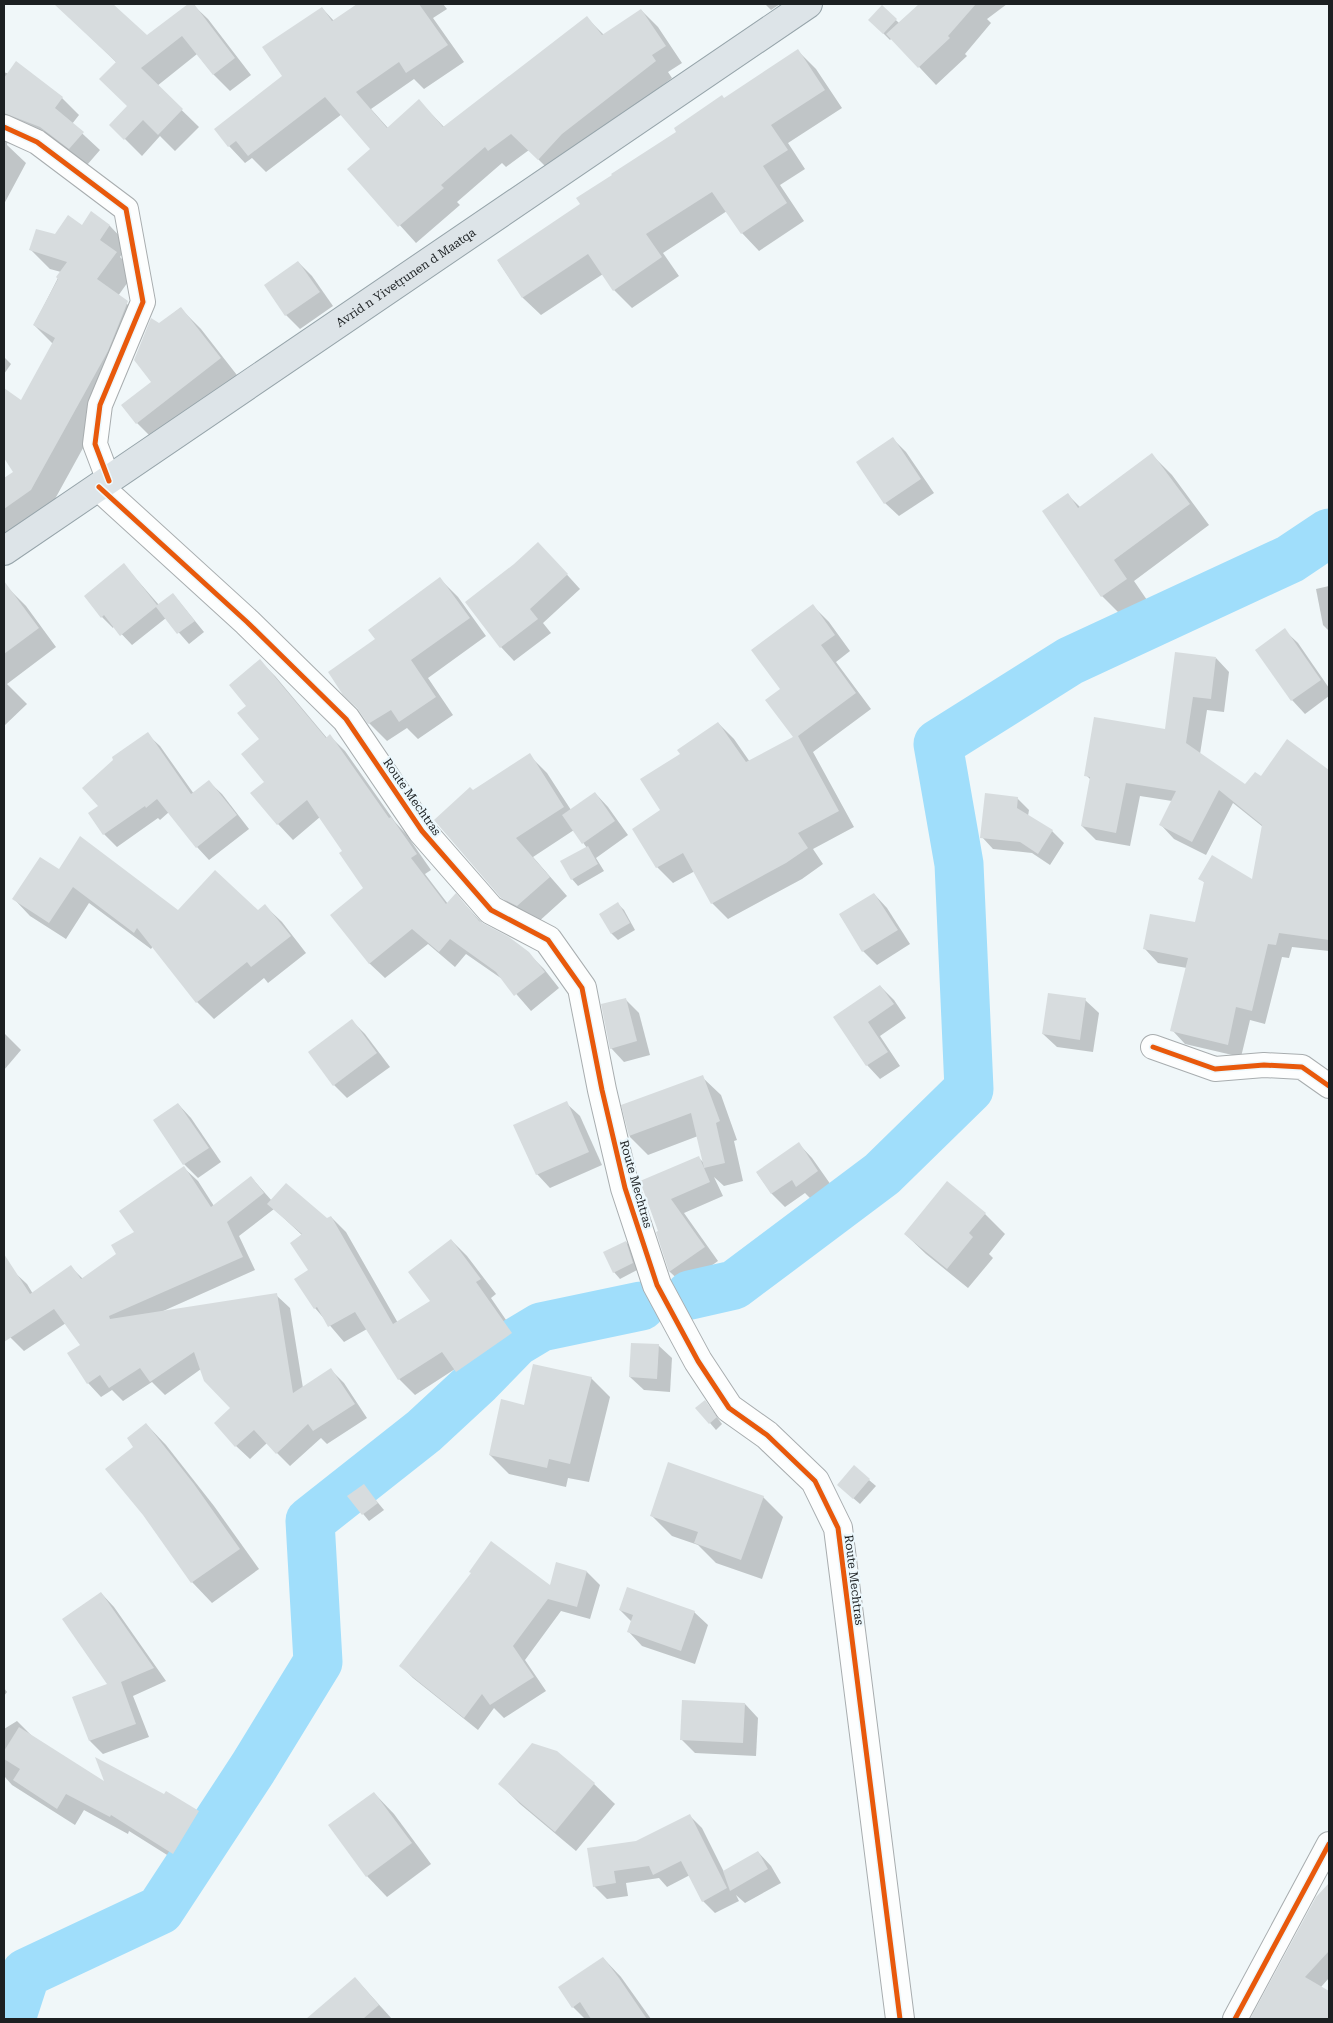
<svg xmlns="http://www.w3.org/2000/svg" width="1333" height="2023" font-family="'Roboto Serif',serif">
<rect width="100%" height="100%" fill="#f0f7f9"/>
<!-- shadow -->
<g fill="#0003">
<polygon points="74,4 111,4 147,37 190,4 192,4 208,19 251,75 230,91 214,75 197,54 157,86 199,127 175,151 160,136 142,156 111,125 129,106 117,63 66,13"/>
<polygon points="359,4 443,4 447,9 433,18 464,62 424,89 414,79 371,109 388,128 419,101 445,128 587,18 604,35 641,10 658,27 682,63 668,72 672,78 579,150 555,176 529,150 506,167 502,163 457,202 460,205 416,243 349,169 372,149 342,114 266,172 252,158 245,163 229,146 284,76 322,8 334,21"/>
<polygon points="765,4 780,4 771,10"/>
<polygon points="921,4 1007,4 987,19 991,23 965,54 967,56 936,85 892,38 890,40 870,20 882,7 899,23"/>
<polygon points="798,51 816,69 842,108 788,143 805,169 780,185 804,221 759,251 742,233 727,211 663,253 679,276 632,308 614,290 603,274 541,315 523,298 498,261 582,205 678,132"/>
<polygon points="4,72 62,98 79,115 72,124 100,150 87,165 8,138 7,145 26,163 4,204"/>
<polygon points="91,213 110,226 128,245 120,257 135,272 118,296 146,321 126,370 50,508 4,541 4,479 15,472 4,456 4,433 22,421 53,344 34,325 61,272 50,269 31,250 55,236 82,227"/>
<polygon points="298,262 312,276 333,306 300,329 286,315 266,285"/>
<polygon points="180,308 201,329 240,379 157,443 137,423 152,382 159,325"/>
<polygon points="4,357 11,364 4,374"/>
<polygon points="892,438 906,452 934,493 899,516 885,503"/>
<polygon points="1152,455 1172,475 1209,525 1134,581 1147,600 1122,616 1102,596 1068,495 1081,508"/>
<polygon points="551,557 580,589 543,623 551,633 514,661 501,647 466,602"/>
<polygon points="124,565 159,605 173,594 204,632 189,644 166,618 132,645 114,626 113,628 102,617 85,596"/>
<polygon points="440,579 458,597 486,636 428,678 453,715 418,739 407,728 387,741 369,723 359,708 377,639"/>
<polygon points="1329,586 1329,631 1323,625 1316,589"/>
<polygon points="7,587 26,606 56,647 7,684 27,704 4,726 4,590"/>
<polygon points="813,606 829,622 850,651 836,662 871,709 813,752 854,827 813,849 823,864 802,879 728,919 712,903 695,871 673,883 657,867 662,811 682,754 718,723 734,739 750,762 794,737 782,689"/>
<polygon points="1284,630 1298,643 1329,688 1329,696 1305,714 1292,700"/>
<polygon points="1216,658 1229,672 1224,712 1207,710 1200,754 1245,786 1261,778 1287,741 1329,771 1329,951 1292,947 1289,958 1282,957 1265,1024 1250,1020 1241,1057 1185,1044 1172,1030 1187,968 1158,963 1145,949 1196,923 1205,883 1200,878 1253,881 1263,827 1233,803 1206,855 1174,839 1161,825 1172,801 1140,796 1130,846 1096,840 1082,826 1091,780 1086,775 1166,730"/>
<polygon points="260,661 275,676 327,738 330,736 345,751 395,822 406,834 431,870 425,874 448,904 456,895 483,924 528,953 544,969 559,988 531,1011 505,981 466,954 455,967 428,944 385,978 369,963 365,889 344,851 320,817 293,840 278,824 266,782 261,739 248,706"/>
<polygon points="147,734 160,746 194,794 209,782 222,794 249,829 209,860 197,847 169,812 160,820 158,818 117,847 104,834 90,813 99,806 115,760"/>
<polygon points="529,755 547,773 571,810 595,793 608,807 628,835 596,858 604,871 578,886 572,879 587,848 574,830 533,857 567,896 536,924 520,915 502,897 473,791"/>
<polygon points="1017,798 1029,810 1028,816 1052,831 1064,843 1050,865 1032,853 993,849 982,837"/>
<polygon points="59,871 178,911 258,912 265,906 282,922 306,953 268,983 264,978 214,1019 197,1002 153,946 151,949 89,903 66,939 30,916 14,899"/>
<polygon points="874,894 887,908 910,944 877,965 863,951 840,915"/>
<polygon points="618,904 624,910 635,930 618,940 612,934 600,914"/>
<polygon points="880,986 894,1000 906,1018 880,1036 900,1066 880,1079 867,1065 835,1017"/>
<polygon points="625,999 639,1013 650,1055 624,1062 611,1048"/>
<polygon points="1085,1000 1099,1013 1093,1052 1057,1047 1043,1034"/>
<polygon points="352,1021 365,1034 390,1067 347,1098 334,1085"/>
<polygon points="4,1033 21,1050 4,1070"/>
<polygon points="702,1077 721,1095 737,1140 734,1141 743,1181 724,1186 714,1177 723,1196 684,1213 718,1261 684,1285 670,1272 658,1233 660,1232 642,1182 698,1157 704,1163 698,1136 648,1155 630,1137 623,1105"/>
<polygon points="566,1103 580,1116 602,1165 550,1188 537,1174"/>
<polygon points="178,1104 191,1118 221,1162 198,1178 184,1164 155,1121"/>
<polygon points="799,1144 812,1158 831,1185 811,1199 805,1193 785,1207 772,1194 757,1173"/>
<polygon points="184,1168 198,1181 214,1206 251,1177 272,1201 327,1220 331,1217 346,1232 398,1323 432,1301 451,1240 467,1256 496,1294 491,1298 526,1349 473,1387 455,1369 415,1395 399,1379 367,1329 344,1342 315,1308 296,1280 310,1271 303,1236 274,1209 239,1236 255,1270 161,1312 276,1295 290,1308 303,1388 331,1370 344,1383 367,1418 327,1444 321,1438 290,1466 267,1443 250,1459 236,1446 232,1408 201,1369 165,1395 152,1382 123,1401 112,1390 101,1397 88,1383 82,1345 66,1323 24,1351 10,1337 4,1327 4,1277 13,1271 27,1284 33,1294 71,1267 83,1279 118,1255"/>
<polygon points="985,1214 1005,1234 989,1254 993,1258 968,1288 926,1254 905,1234"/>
<polygon points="626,1242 632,1248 639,1269 620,1279 614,1272"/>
<polygon points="658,1345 672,1358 670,1392 644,1390 630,1377"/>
<polygon points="591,1378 610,1397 589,1482 568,1478 566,1487 509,1474 490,1455 525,1406"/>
<polygon points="705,1401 722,1424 716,1430 710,1423"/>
<polygon points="146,1424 166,1445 214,1506 259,1569 212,1603 192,1582 144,1515 135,1447"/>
<polygon points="869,1480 876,1486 860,1504 845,1491"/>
<polygon points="364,1486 384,1510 369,1521 349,1497"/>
<polygon points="763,1497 783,1517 762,1579 716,1563 698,1545 672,1536 651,1515"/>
<polygon points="557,1564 587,1572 600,1585 590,1619 561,1611 525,1660 546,1691 504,1718 494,1708 478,1730 413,1678 400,1665 551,1587"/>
<polygon points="101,1593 114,1607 166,1681 133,1696 149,1737 103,1754 90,1741 74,1697 109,1684"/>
<polygon points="620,1610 694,1612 708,1625 695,1664 642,1646 629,1632 632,1622"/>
<polygon points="4,1688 7,1692 4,1696"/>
<polygon points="745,1704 758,1718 756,1756 695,1753 681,1739"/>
<polygon points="17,1721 34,1738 107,1784 165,1796 167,1793 198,1812 216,1830 191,1870 129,1831 128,1834 84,1810 75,1825 12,1785 5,1777 4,1778 4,1729"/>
<polygon points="556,1752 594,1784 615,1804 576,1851 520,1804 500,1784"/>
<polygon points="374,1793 394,1814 431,1864 387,1897 367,1876 330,1826"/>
<polygon points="690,1816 702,1828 724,1872 758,1852 771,1866 781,1883 745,1903 736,1895 739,1901 715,1913 703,1901 690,1875 667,1887 659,1878 626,1883 628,1896 607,1899 594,1886 637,1842"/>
<polygon points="1329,1885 1329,1978 1321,1987 1329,1992 1329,2019 1252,2019 1317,1898"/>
<polygon points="603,1958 621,1977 651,2019 585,2019 573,2007"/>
<polygon points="355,1978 392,2019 308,2019"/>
</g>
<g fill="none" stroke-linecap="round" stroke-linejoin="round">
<!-- river -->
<g stroke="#a0defb" stroke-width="49">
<polyline points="690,1295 734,1285 882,1174 969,1089 959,864 938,744 1070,661 1290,559 1329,533"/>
<polyline points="11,2019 26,1973 160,1910 253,1768 318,1662 310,1521 424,1431 478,1381 516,1342 541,1327 641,1306"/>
</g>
</g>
<!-- building -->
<g fill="#d7dcde">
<polygon points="54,4 113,4 147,35 188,4 194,4 235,58 213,75 182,36 141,68 183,109 158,135 143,120 124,140 109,125 127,106 99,79 116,62"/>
<polygon points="357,4 419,4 448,45 406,73 399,62 356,92 387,128 419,99 443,127 587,16 602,35 641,9 666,46 652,55 656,61 562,134 538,160 511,134 488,151 485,147 441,185 444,188 398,227 347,169 370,149 325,97 248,156 236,141 228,147 214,129 282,76 262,47 322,7 332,21"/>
<polygon points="919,4 976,4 948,36 950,38 918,68 886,34"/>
<polygon points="882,5 897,19 883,34 868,20"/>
<polygon points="798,49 825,90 771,125 788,150 763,166 787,203 741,234 712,192 646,234 662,257 613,291 588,254 522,298 497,260 580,204 576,198 612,175 611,174 676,132 674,128 722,95 724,98"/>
<polygon points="16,61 63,97 55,108 84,132 69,149 40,127 4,113 4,78"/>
<polygon points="91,211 110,225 100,240 117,252 97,279 128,301 108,351 31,490 4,509 4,478 13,472 4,458 4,388 21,400 55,338 33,325 58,279 56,277 67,262 29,250 36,229 55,234 68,215 82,225"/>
<polygon points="298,261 320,292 285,316 264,285"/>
<polygon points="181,307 221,358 136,424 121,405 151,382 134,360 151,318 159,323"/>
<polygon points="893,437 921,479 884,504 856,462"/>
<polygon points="1152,453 1190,504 1114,560 1127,579 1101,597 1042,511 1068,493 1078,508"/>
<polygon points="538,542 568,574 530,609 538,619 500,648 465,602 514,564"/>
<polygon points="124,563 157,605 173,593 195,621 177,634 156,607 120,636 104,615 101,618 84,596"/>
<polygon points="440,577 470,618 411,660 436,697 399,722 391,710 368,724 357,708 343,695 328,672 375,639 368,630"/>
<polygon points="4,581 39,628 4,654"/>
<polygon points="813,604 835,635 821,645 856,693 798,736 839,811 798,833 808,848 786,863 711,904 683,853 656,868 632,829 660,810 640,779 680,754 677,750 718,722 746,762 793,737 765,700 780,689 751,650"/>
<polygon points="1285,628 1321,680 1291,701 1255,650"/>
<polygon points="1175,652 1216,657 1211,699 1193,697 1186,743 1245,784 1255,772 1261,776 1287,739 1329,770 1329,940 1279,933 1276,945 1268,944 1252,1011 1236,1007 1228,1045 1170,1031 1188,958 1143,949 1150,914 1195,922 1204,882 1198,879 1212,855 1252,879 1262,825 1219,790 1192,842 1159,825 1176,791 1126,783 1116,833 1081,826 1090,777 1084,776 1094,717 1165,729"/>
<polygon points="260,659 326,738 330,734 389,818 391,817 417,854 411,858 446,904 456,893 479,921 509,937 529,952 545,972 514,996 496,972 450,939 439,952 412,929 369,964 330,915 363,888 339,853 342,851 307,800 277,825 250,793 264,782 241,754 259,739 237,713 246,706 229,685"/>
<polygon points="148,732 191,794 209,780 237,815 196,848 157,799 146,808 145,806 103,835 88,813 98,806 82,788 113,760 112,757"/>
<polygon points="530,753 564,807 516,838 550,877 517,906 501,898 434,820 470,787 473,790"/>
<polygon points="595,792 615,821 582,844 562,815"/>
<polygon points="985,793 1018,797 1017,808 1053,830 1038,854 1020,842 980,838"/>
<polygon points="80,836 178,910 215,870 258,910 265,904 291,936 251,967 247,962 196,1003 137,928 134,933 73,887 49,923 12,899 40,857 59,869"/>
<polygon points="588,846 598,864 571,880 560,861"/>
<polygon points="874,893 898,930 862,952 839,914"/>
<polygon points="618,902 630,923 611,934 599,914"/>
<polygon points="880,985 894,1004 868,1022 888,1052 866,1066 833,1017"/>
<polygon points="1048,993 1086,998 1080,1040 1042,1034"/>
<polygon points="626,998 637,1041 610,1049 601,1004"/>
<polygon points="352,1019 377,1053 333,1086 308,1052"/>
<polygon points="703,1075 720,1121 716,1123 725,1163 704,1168 691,1113 629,1136 621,1105"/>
<polygon points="567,1101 589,1152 536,1175 513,1125"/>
<polygon points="178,1103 209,1148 183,1165 153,1120"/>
<polygon points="799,1142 818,1171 796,1187 792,1180 771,1194 756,1172"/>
<polygon points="699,1156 710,1182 671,1199 705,1247 669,1272 656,1232 658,1231 640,1181"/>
<polygon points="184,1166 211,1207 251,1176 264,1193 227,1222 243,1257 109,1316 110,1319 277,1293 293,1393 331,1368 355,1404 313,1431 308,1424 276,1454 254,1430 235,1447 214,1423 230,1408 204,1381 194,1352 150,1382 140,1368 109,1388 100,1375 87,1384 67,1353 80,1345 54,1309 4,1342 4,1254 30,1294 71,1265 81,1279 116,1254 111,1245 134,1232 119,1211"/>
<polygon points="947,1181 986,1213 969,1233 973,1237 947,1269 904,1234"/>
<polygon points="286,1183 327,1218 331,1216 393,1324 430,1301 408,1272 451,1239 481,1279 476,1282 512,1333 456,1372 442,1352 398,1380 355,1312 328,1327 317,1307 314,1309 294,1279 308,1270 290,1243 302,1234 267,1204"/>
<polygon points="626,1241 633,1263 613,1273 603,1252"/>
<polygon points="631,1343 659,1344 657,1379 629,1377"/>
<polygon points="533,1364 592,1377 570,1464 549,1459 547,1468 489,1455 501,1399 524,1405"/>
<polygon points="705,1400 717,1417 709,1424 695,1408"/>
<polygon points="146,1423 194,1484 240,1549 191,1583 143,1515 105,1469 133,1447 127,1438"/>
<polygon points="668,1462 764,1496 741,1560 694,1543 698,1532 650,1516"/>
<polygon points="854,1465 870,1479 853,1499 837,1485"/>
<polygon points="364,1484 378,1503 362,1515 347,1496"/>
<polygon points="491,1541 550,1585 556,1562 587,1571 577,1607 548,1599 513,1646 534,1677 490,1705 482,1694 464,1718 399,1666 471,1573 469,1572"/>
<polygon points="627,1587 695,1611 681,1651 627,1632 633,1615 619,1610"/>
<polygon points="101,1592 154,1668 121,1682 136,1724 89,1741 72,1697 107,1684 62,1619"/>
<polygon points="682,1700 745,1703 743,1743 680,1740"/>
<polygon points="19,1727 104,1781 95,1757 164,1794 166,1791 199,1811 173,1854 111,1815 110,1817 66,1794 57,1809 13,1780 20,1769 4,1759 4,1751"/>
<polygon points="532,1743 557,1751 595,1783 555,1832 498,1784"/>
<polygon points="374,1792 412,1843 366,1877 328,1825"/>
<polygon points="690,1814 727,1888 702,1902 681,1861 653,1875 649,1866 614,1871 616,1883 593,1887 587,1848 636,1841"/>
<polygon points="758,1851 768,1869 730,1891 723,1871"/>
<polygon points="1329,1883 1329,1951 1305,1977 1329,1991 1329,2019 1250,2019 1316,1897"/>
<polygon points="603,1957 619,1978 647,2019 591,2019 580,2002 572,2008 558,1987"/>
<polygon points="355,1977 379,2005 363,2019 306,2019"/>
</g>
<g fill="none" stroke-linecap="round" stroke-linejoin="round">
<!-- minor casing -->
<g stroke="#a8adaf" stroke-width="26">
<g id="minor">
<polyline points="4,127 37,142 126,209 143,302 100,405 95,444 109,481"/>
<polyline points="1153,1047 1215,1069 1264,1065 1302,1067 1329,1086"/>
<polyline points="1235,2019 1329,1844"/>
</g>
</g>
<!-- tertiary casing -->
<g stroke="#a8adaf" stroke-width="30">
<polyline id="tertiary" points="99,487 247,622 346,719 422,831 491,910 548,940 582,988 602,1090 625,1188 657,1285 698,1361 729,1408 767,1435 815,1481 838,1528 900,2019"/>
</g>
<!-- primary casing -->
<g stroke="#96a4aa" stroke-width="30">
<g id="primary">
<path id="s1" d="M4 551 808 4"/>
</g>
</g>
<!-- minor -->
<use href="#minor" stroke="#fdfefe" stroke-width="24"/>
<!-- tertiary -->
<use href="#tertiary" stroke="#fdfefe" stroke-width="28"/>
<!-- primary -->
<use href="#primary" stroke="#dde4e8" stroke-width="28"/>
<!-- cycleway casing -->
<g stroke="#ecf8fd" stroke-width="8">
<g id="cycleway">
<polyline points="4,127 37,142 126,209 143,302 100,405 95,444 109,481"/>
<polyline points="99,487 247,622 346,719 422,831 491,910 548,940 582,988 602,1090 625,1188 657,1285 698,1361 729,1408 767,1435 815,1481 838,1528 900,2019"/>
<polyline points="1153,1047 1215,1069 1264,1065 1302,1067 1329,1086"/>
<polyline points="1235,2019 1329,1844"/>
</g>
</g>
<!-- cycleway -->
<use href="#cycleway" stroke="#e8590c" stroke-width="5"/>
</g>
<g text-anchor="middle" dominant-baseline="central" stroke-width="4.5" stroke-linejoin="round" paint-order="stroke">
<!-- street labels -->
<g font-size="12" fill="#1c2022" stroke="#ecf8fd">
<text stroke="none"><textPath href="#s1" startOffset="486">Avrid n Yivetṛunen d Maatqa</textPath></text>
<text transform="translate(412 797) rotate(55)">Route Mechtras</text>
<text transform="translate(636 1184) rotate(74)">Route Mechtras</text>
<text transform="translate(854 1580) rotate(83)">Route Mechtras</text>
</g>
</g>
<!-- border -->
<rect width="1333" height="2023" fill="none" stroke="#1c2022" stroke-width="10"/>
</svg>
